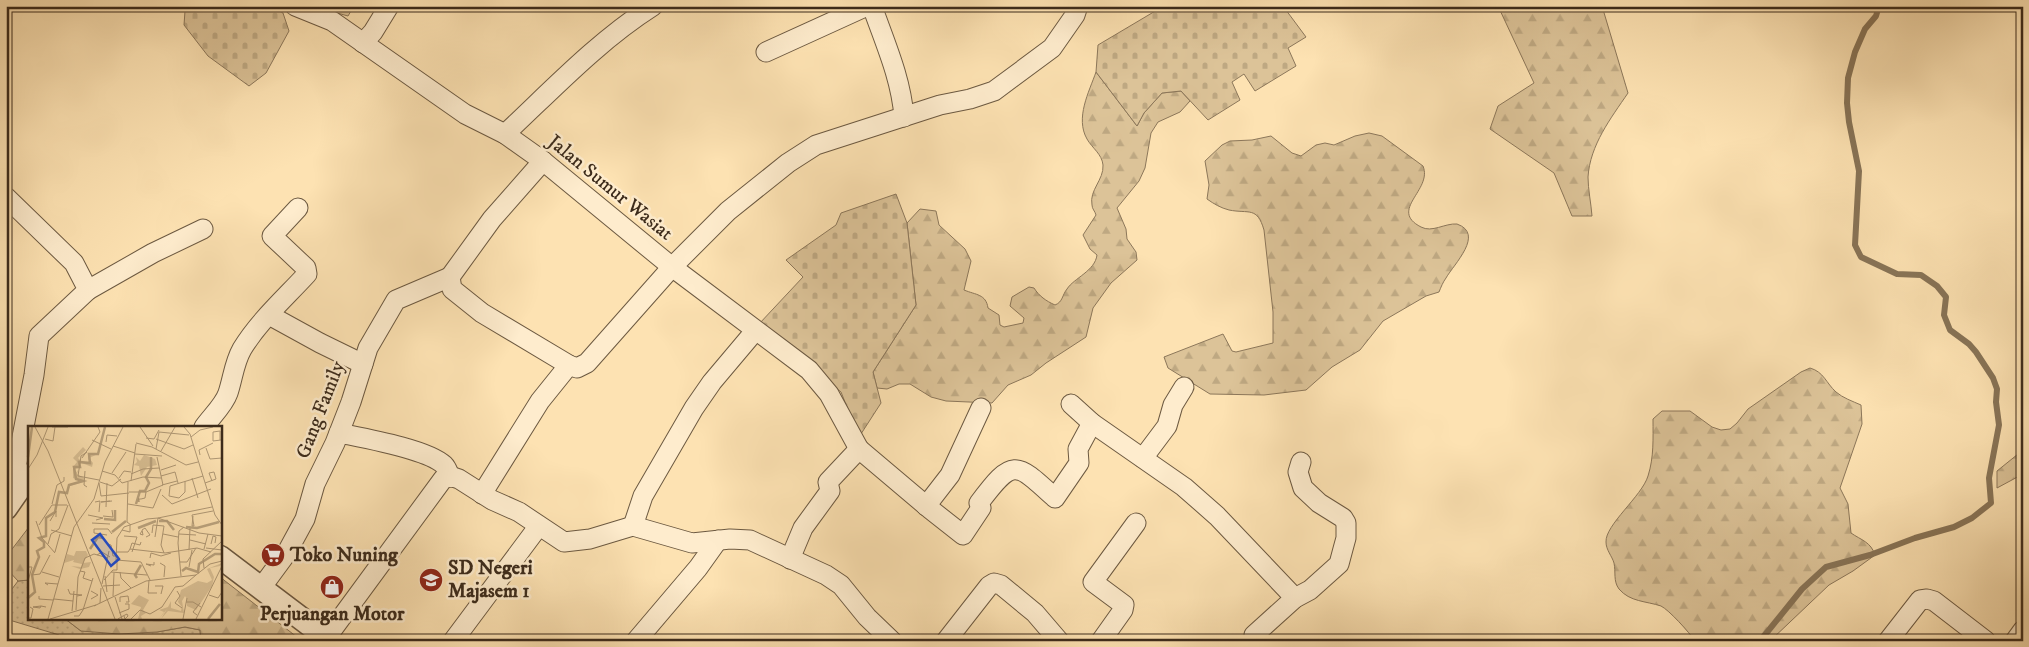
<svg xmlns="http://www.w3.org/2000/svg" width="2029" height="647" font-family="'IM FELL DW Pica',serif">
<defs>
<pattern id="grass-dots" width="8" height="8" patternUnits="userSpaceOnUse" patternTransform="scale(1.25)"><rect width="8" height="8" fill="#dcc398"/><path d="M2 2h.1M6 6h.1" fill="none" stroke="#bea882" stroke-width="1.8" stroke-linecap="round"/></pattern>
<pattern id="forest-firs" width="22" height="20" patternUnits="userSpaceOnUse" patternTransform="scale(1.25)"><rect width="22" height="20" fill="#dcc398"/><path d="M5 1l3.5 6h-7zM16 11l3.5 6h-7z" fill="#bea882"/></pattern>
<pattern id="cemetery-stones" width="16" height="16" patternUnits="userSpaceOnUse" patternTransform="scale(1.25)"><rect width="16" height="16" fill="#dcc398"/><path d="M2 7V4a2 2 0 0 1 4 0v3zM10 15v-3a2 2 0 0 1 4 0v3z" fill="#bea882"/></pattern>
</defs>
<rect width="100%" height="100%" fill="#fde2b2"/>
<filter id="stains"><feTurbulence type="fractalNoise" baseFrequency=".004" numOctaves="4"/><feColorMatrix values="0 0 0 0 .2 0 0 0 0 .09 0 0 0 0 .02 0 0 0 .5 -.17"/></filter>
<radialGradient id="worn" r=".72"><stop offset=".6" stop-color="#630" stop-opacity="0"/><stop offset="1" stop-color="#630" stop-opacity=".3"/></radialGradient>
<!-- grass -->
<polygon fill="url(#grass-dots)" stroke="#8c775a" points="29,580 29,618 64,618 81,631 157,632 185,627 200,630 201,641 57,641 59,635 6,619 6,597 18,581"/>
<!-- forest -->
<g fill="url(#forest-firs)" stroke="#8c775a">
<path d="M1498 6H1602L1628 93C1611 118 1590 145 1588 177 1588 189 1591 203 1592 216H1572L1554 173 1490 129 1498 106 1534 83Z"/>
<path d="M1096 72 1137 126 1144 113 1162 93 1181 91 1190 101 1180 112 1158 122 1151 133 1145 168 1139 181 1117 208 1126 229 1127 239 1136 252 1137 260 1111 283 1093 308 1086 337 1046 363 1031 375 1008 385 992 403 946 401 931 397 910 384H899L887 389 877 388 873 372 916 305 907 223 920 209 936 211 939 225 965 249 971 261 964 290C976 295 986 294 988 308L999 315 1000 325 1004 327 1023 323 1024 318 1010 306 1012 297 1029 287 1034 288C1039 296 1046 301 1055 305 1063 302 1062 295 1067 289 1074 278 1095 271 1097 255L1090 249 1083 235 1096 215C1095 211 1092 209 1092 205 1089 190 1104 180 1103 165 1102 154 1092 148 1087 139 1075 118 1089 92 1096 72Z"/>
<path d="M1369 133 1382 136 1423 166C1433 190 1388 210 1421 227 1432 233 1445 223 1457 224 1485 234 1454 264 1446 278 1443 282 1441 287 1439 292L1426 296 1383 321 1360 350 1332 367 1306 390 1264 395 1210 394 1168 368 1164 357 1223 334 1232 351 1236 352 1273 343V312L1264 230C1257 206 1249 214 1229 210 1221 208 1214 204 1207 199L1209 185 1205 161 1222 145 1230 141 1252 140 1271 136 1292 153 1301 156 1316 145 1325 143 1334 145 1355 136Z"/>
<path d="M1810 368C1824 372 1826 383 1836 392 1843 398 1852 401 1861 405L1862 424 1840 488 1848 504 1851 533C1861 540 1871 542 1875 555L1853 571 1829 585 1770 641H1695C1689 632 1669 610 1661 606 1646 601 1630 602 1619 589 1613 581 1616 572 1614 563 1612 556 1606 550 1606 542 1605 525 1642 496 1648 476 1654 457 1653 439 1653 419L1662 411H1690L1712 427 1721 430 1730 429 1737 423 1748 409 1801 372Z"/>
<polygon points="2023,450 2023,474 1997,488 1997,471"/>
<polygon points="29,527 29,580 18,581 6,568 6,557"/>
<polygon points="220,577 302,641 201,641 200,630 185,627 157,632 119,634 81,631 64,618 220,618"/>
</g>
<!-- cemetery -->
<g fill="url(#cemetery-stones)" stroke="#8c775a">
<polygon points="190,6 270,6 283,13 289,31 266,73 249,86 208,56 184,25 185,11"/>
<polygon points="312,6 354,6 348,16"/>
<polygon points="1157,6 1283,6 1306,37 1288,48 1296,66 1255,91 1244,74 1232,82 1240,100 1208,120 1181,91 1162,93 1144,113 1137,126 1096,72 1098,45 1157,10"/>
<polygon points="896,194 907,223 916,305 873,372 881,403 859,437 841,392 759,324 803,277 786,260 836,225 841,213"/>
</g>
<g fill="none" stroke-linecap="round" stroke-linejoin="round">
<!-- stream -->
<polyline stroke="#887457" stroke-width="6" points="1760,641 1802,589 1826,567 1870,555 1915,538 1954,527 1972,518 1991,503 1989,478 1999,425 1996,402 1997,389 1993,378 1976,352 1969,344 1950,330 1944,315 1946,297 1937,286 1921,275 1897,274 1861,257 1855,245 1859,171 1849,122 1847,103 1848,78 1855,52 1865,29 1876,16 1879,6"/>
<!-- minor casing -->
<g stroke="#6c5941" stroke-width="21">
<g id="minor">
<polyline points="295,6 332,21 465,114 505,134 543,161 672,267 809,370 829,394 859,449"/>
<path d="M872 6C885 43 901 78 904 117"/>
<polyline points="363,43 373,32 389,6"/>
<polyline points="766,52 867,6"/>
<path d="M505 134C552 90 598 41 653 6"/>
<polyline points="543,161 492,219 450,277 452,289 482,313 569,365 577,368 587,363 672,267 728,211 788,163 816,145 940,105 970,99 994,91 1052,48 1075,15 1078,6"/>
<polyline points="6,197 74,263 88,290 39,336 34,375 15,473"/>
<polyline points="88,290 153,253 203,229"/>
<polyline points="269,315 320,343 363,364"/>
<polyline points="1071,404 1092,423 1184,487 1217,516 1295,598"/>
<path d="M204 427C211 417 224 405 228 393 233 378 234 363 242 349 259 321 285 298 307 274L306 268 272 236 298 208"/>
<path d="M339 433C363 438 427 449 444 465 447 468 448 472 450 476"/>
<polyline points="1143,458 1167,426 1173,405 1184,387"/>
<polyline points="482,494 540,401 569,365"/>
<polyline points="926,506 950,475 981,408"/>
<polyline points="633,526 643,496 694,408 712,382 755,331"/>
<path d="M790 559 803 528 830 491 828 482 859 449 930 509 963 535 981 508 979 503C1013 458 1015 461 1055 498L1079 463 1078 449 1092 423"/>
<polyline points="261,588 286,554 305,519 315,484 335,443 351,402 368,348 396,300 450,277"/>
<polyline points="327,637 443,479 450,476 459,479 492,500 519,512 564,542 590,539 633,526 692,543 730,539 750,540 826,575 841,585 867,617 892,641"/>
<polyline points="453,641 538,527"/>
<polyline points="636,641 698,568 718,540"/>
<polyline points="946,641 989,586 994,583 1001,585 1035,613 1059,641"/>
<polyline points="1101,641 1123,610 1124,605 1093,582 1136,523"/>
<polyline points="1254,641 1254,635 1295,598 1310,590 1339,564 1343,549 1346,538 1346,523 1343,518 1319,503 1303,488 1298,472 1301,462"/>
<polyline points="1888,641 1920,600 1927,599 1934,601 1986,641"/>
<polyline points="2015,641 2023,630"/>
</g>
</g>
<!-- tertiary casing -->
<g stroke="#6c5941" stroke-width="25">
<g id="tertiary">
<polyline points="6,508 29,475"/>
<polyline points="220,557 331,641"/>
</g>
</g>
<!-- minor -->
<use href="#minor" stroke="#feeccd" stroke-width="19"/>
<!-- tertiary -->
<use href="#tertiary" stroke="#feeccd" stroke-width="22"/>
</g>
<!-- icons -->
<defs>
<g id="supermarket-disc" transform="scale(1.25)"><circle r="9.5" fill="#8f2418" stroke="#feeccd"/><path d="M-6-5.5h2.5l.6 2H6L4.5 2H-2.5L-4.4-4H-6ZM-1.5 3.2a1.3 1.3 0 1 0 .1 0ZM3 3.2a1.3 1.3 0 1 0 .1 0Z" fill="#fff"/></g>
<g id="school-disc" transform="scale(1.25)"><circle r="9.5" fill="#8f2418" stroke="#feeccd"/><path d="M0-5L7-2L0 1L-7-2ZM-4 1L0 2.5L4 1V4Q0 6-4 4Z" fill="#fff"/></g>
<g id="shop-disc" transform="scale(1.25)"><circle r="9.5" fill="#8f2418" stroke="#feeccd"/><path d="M-5-2.5h2.3a2.7 3.5 0 0 1 5.4 0H5L5.5 6h-11ZM-1.5-2.5h3a1.5 2.3 0 0 0-3 0Z" fill="#fff"/></g>
</defs>
<g fill-rule="evenodd">
<use href="#supermarket-disc" x="273" y="555"/>
<use href="#school-disc" x="431" y="580"/>
<use href="#shop-disc" x="332" y="587"/>
</g>
<g text-anchor="middle" dominant-baseline="central" stroke-width="5" stroke-linejoin="round" paint-order="stroke">
<!-- street labels -->
<g font-size="20" fill="#3c2b1b" stroke="#feeccd">
<text transform="translate(610 188) rotate(39)">Jalan Sumur Wasiat</text>
<text transform="translate(321 410) rotate(-69)">Gang Family</text>
</g>
<!-- poi labels -->
<g font-size="20" font-weight="bold" fill="#3c2b1b" stroke="#feeccd" text-anchor="start">
<text x="290" y="555">Toko Nuning</text>
<text x="448" y="568">SD Negeri<tspan x="448" dy="23">Majasem 1</tspan></text>
<text x="332" y="614" text-anchor="middle">Perjuangan Motor</text>
</g>
</g>
<!-- overview -->
<g transform="translate(28 426)">
<rect width="194" height="194" fill="#fde2b2"/>
<path d="M48 125H58L60 129 55 137 63 136 61 141 52 143 43 140 53 141 54 138 45 136 46 134 36 137 39 128 46 130Z" fill="#dcc398"/>
<path d="M55 21 58 24 50 32 54 36 62 38 63 37 60 33 61 28H70L61 32 65 37 64 41 51 36V42L46 43 47 48 50 44 49 48 56 52V56L42 60 39 68 41 58 53 55 45 52V41L49 36 45 32ZM116 29 127 33 129 39 119 41 113 50 111 40 106 39 109 36 108 31 112 35ZM194 137 192 140 182 142 186 151 184 160 168 184 159 180V173L157 170 154 175 156 187 140 185 133 193 139 183 131 193 136 186 131 184 140 181 143 175V182L153 185 154 181 150 176 153 164 170 155 179 157 184 154 179 143ZM111 169 121 174 115 184 118 187 113 190 114 193H110L113 181 103 178Z" fill="#dcc398"/>
<path fill="none" stroke="#bba47f" stroke-width="2.5" d="M0 31 4 1M108 78 112 65H117L121 57 118 51 123 43V31M76 93 87 94V84M131 95H139L146 104M158 101 169 102 191 96M110 102 128 95M84 106 98 95M62 123 70 111 75 112M154 145 158 142 170 146 171 138 187 128H194M109 152 107 149 113 139M0 172 7 166 4 149 11 131 9 125 16 121V116L11 112 18 110V92L27 86 31 66 39 67 41 59 55 55 48 53 46 41H52L51 36 62 37 61 28H70L77 1M180 193 192 178"/>
<path fill="none" stroke="#b09976" stroke-width="1" d="M7 1 20 25 87 193M24 1H40M112 1 125 20M156 1 162 8 187 89 194 99M163 11 172 4 185 1M118 12 126 13 131 4M17 13 25 15 27 1M128 13 156 23 165 19M64 14 83 23M192 14V5L185 6V15L193 14M78 16 79 9 89 10M108 17 124 21 158 39 170 36M85 20 107 27M178 22 182 33 194 32M128 23 131 6 161 9M133 25 147 1M59 26 53 30 50 50 71 54M107 28 134 30M172 29 171 24 185 17M129 31 135 59M54 32 72 6 70 1M0 43 9 29 20 1M133 44 148 39M57 45 56 59 59 61M74 45 87 49 94 57 115 51 133 52M84 47 98 26M103 48 115 43 131 42M133 50 147 46 150 57M91 52 96 45 103 46M164 52 170 72M103 55 108 18M72 56 84 60 93 53M100 56 99 96 103 99M71 57 73 70 101 67M177 57 188 53 186 46 181 47 184 55M134 59 149 55M101 66H118L135 59M134 69 144 78 183 63M141 70 142 60 175 50M141 70 151 72 157 66V55M110 72 111 73V76L110 74 111 73H113L117 72 118 66M82 75 73 76 84 75M67 76 72 75 71 86M24 78 29 59 36 55V51M100 78 125 82 133 63M78 81 79 57M60 89 75 92 68 94M164 89 185 85M164 89 166 100H164L165 90M75 90 85 91 84 84M130 92 184 81M8 95 14 112 27 127M22 95 28 85V91M64 97 82 98M11 99 24 79H39M23 104 44 110M94 104 102 106V99M114 105 112 108 115 109 114 104 117 102 122 109 118 111M124 107 125 99 136 100 133 119 136 127M135 108 150 111M151 108 168 109M79 109 66 107V103H80L84 108M96 110 109 111 104 126M127 111 130 92M162 114 178 118M20 118 23 108 31 103 40 79M79 118 83 119 85 130H88M183 118 185 110 188 111 187 117M178 122 194 124M102 123 104 117 112 119 113 116M176 123 180 108M161 124 162 102M27 126 32 108M88 126H100L102 123 137 127 169 122 183 126M69 129 74 126 82 131M122 132 123 127 133 130 143 127M152 136H159L168 122M132 137 137 140 136 151M123 140 118 138 126 139V136M0 141H4L0 155M161 141 164 124M176 142 175 133 194 115M52 145 57 146 55 152 64 155M14 146 31 151M83 146 119 149M92 146 93 152 103 162M4 149 12 148 22 129M77 150 79 166M153 150 150 117 151 105 156 101M76 154 85 144H89V135M121 154 120 167H129M122 154 113 136 88 134 89 112 96 101 119 93 130 92 171 107 194 110M74 158 81 125M20 159 17 157 30 158M75 160 92 159M127 160H135L133 168M40 163 42 168 54 169 49 170M63 165 70 169 63 173M149 165 152 170 147 177 154 182M181 169 190 172 194 166M11 170V173L25 174M85 170 86 147M87 171 94 193M26 173 45 175M92 176V171L100 170 101 176H98M158 176H165L173 181M72 177 73 162M13 180 12 182 5 181 13 180 18 181M66 180 118 155 168 149 182 138 194 135M48 184 50 151 57 132 66 128 80 132M44 185 46 165M91 187 101 183V178H97M169 189 165 186 172 177M46 190H51L55 184 65 152M0 192H3L5 183 2 181M20 193 46 101 66 73 77 36 95 1M22 193 68 179M90 193 93 191 99 188 100 190 97 193 96 190M103 193 112 184 122 188 134 181 147 161 155 160 168 149M155 193 159 172M168 193 194 140"/>
<path fill="#1d4ed8" fill-opacity="0.15" stroke="#1d4ed8" stroke-width="2.5" d="M72 108 91 133 83 140 64 114Z"/>
<rect width="194" height="194" fill="none" stroke="#3c2b1b" stroke-width="2.5"/>
</g>
<!-- margin -->
<rect width="2029" height="647" fill="none" stroke="#fde2b2" stroke-width="25"/>
<rect x="8" y="8" width="2014" height="632" fill="none" stroke="#3c2b1b" stroke-width="2.5"/>
<rect x="12" y="12" width="2004" height="622" fill="none" stroke="#3c2b1b"/>
<rect width="100%" height="100%" filter="url(#stains)"/>
<rect width="100%" height="100%" fill="url(#worn)"/>
</svg>
